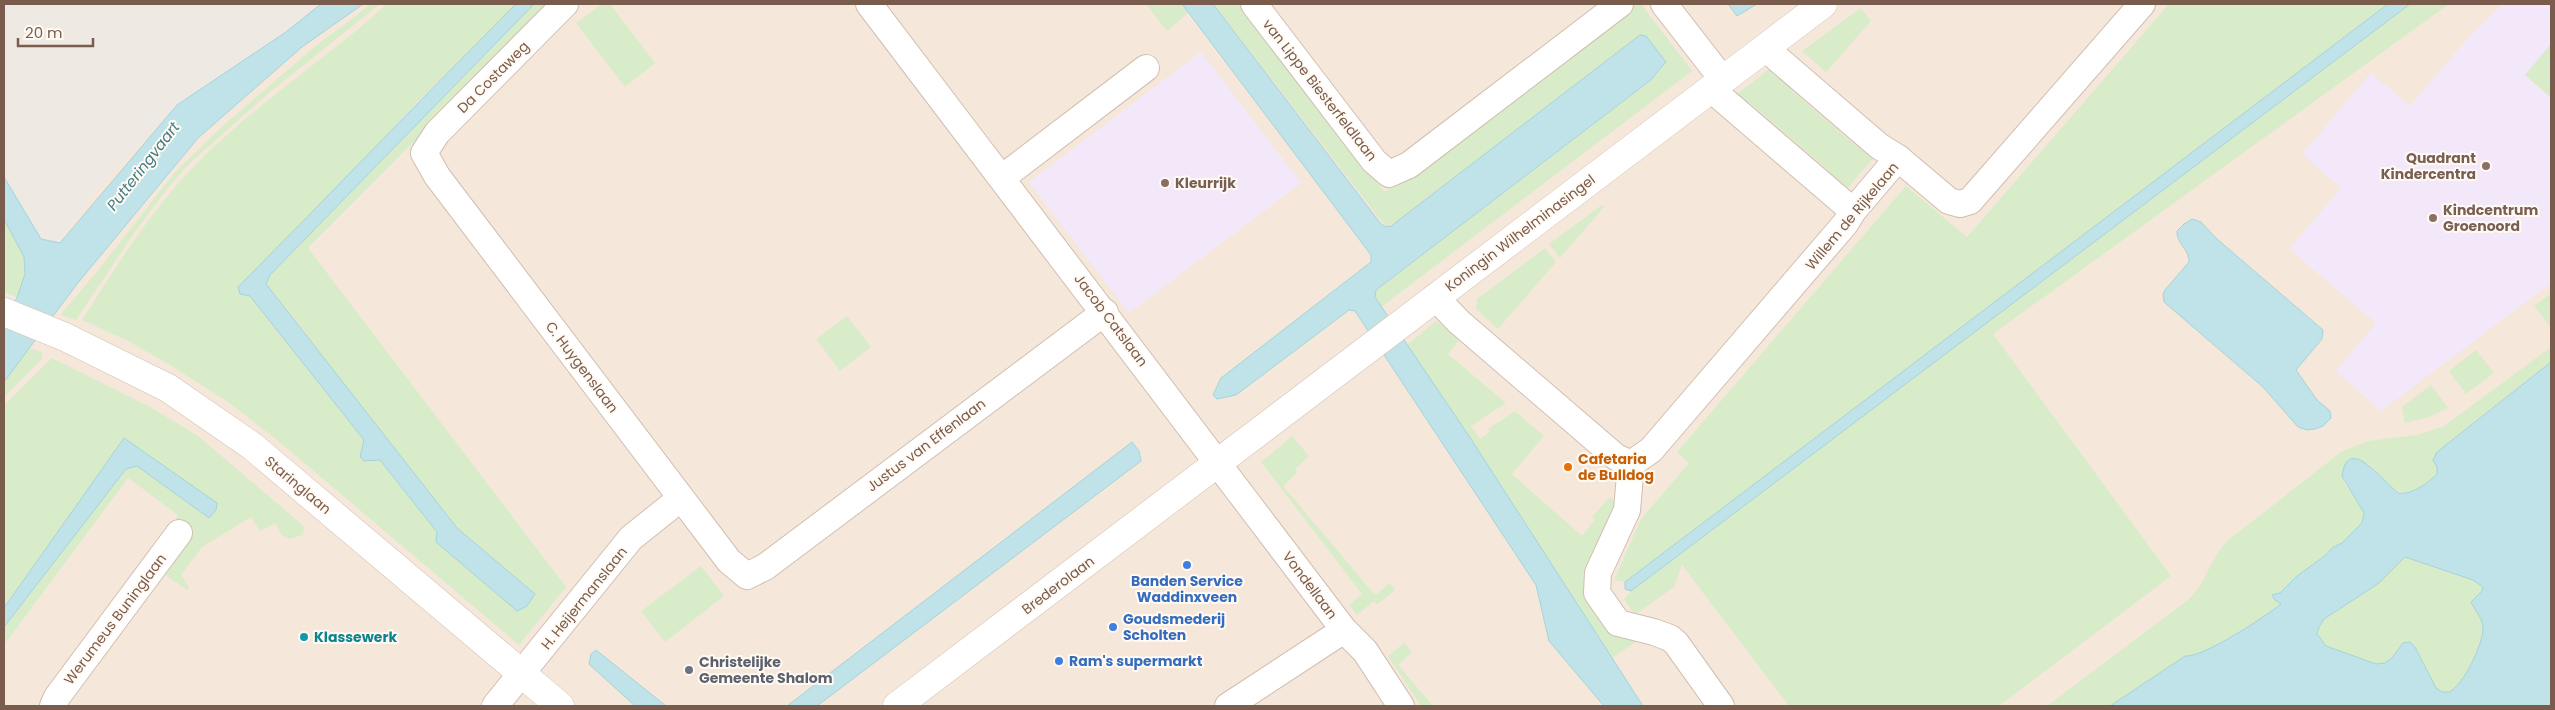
<svg xmlns="http://www.w3.org/2000/svg" width="2555" height="710" font-family="Poppins,sans-serif">
<rect width="100%" height="100%" fill="#fdf6ec"/>
<!-- residential -->
<polygon fill="#f5e8da" points="356,4 2551,4 2551,706 4,706 4,315 102,183 195,93"/>
<!-- industrial -->
<polygon fill="#efe9e4" points="4,4 356,4 195,93 102,183 4,315"/>
<!-- education -->
<g fill="#f3e8fa">
<polygon points="2502,4 2551,4 2551,283 2381,411 2336,371 2376,323 2289,249 2341,188 2302,154 2371,73 2410,106 2468,38"/>
<polygon points="1201,52 1301,183 1129,313 1029,182"/>
</g>
<!-- green -->
<g fill="#d8ecc9">
<polygon points="371,4 380,4 270,92 190,163 167,189 134,233 76,320 60,315 95,274 176,171 225,124 312,49"/>
<path d="M387 4H516L417 102 240 294 250 296 364 440 360 457 364 461 380 460 437 532 436 542 527 606 535 594 457 528 266 284 270 275 534 4H551L308 248 566 587 519 645 283 445 231 404 170 365 128 341 82 320C113 271 145 220 184 177 244 111 322 63 387 4Z"/>
<polygon points="602,4 610,4 655,63 625,87 576,23"/>
<polygon points="1146,4 1182,4 1189,12 1167,31"/>
<polygon points="1217,4 1241,4 1385,192 1632,4 1641,4 1692,71 1381,307 1375,297 1376,290 1651,81 1664,66 1386,227 1215,6"/>
<polygon points="2169,4 2388,4 1625,582 1614,580 1641,519 1689,463 1677,452 1906,186 1967,237"/>
<polygon points="2410,4 2449,4 1993,334 2171,576 1999,706 1789,706 1682,565 1674,587 1635,615 1624,599 1631,591"/>
<polygon points="1861,8 1871,21 1826,72 1802,51"/>
<polygon points="2551,44 2551,98 2525,75"/>
<polygon points="1773,66 1790,78 1791,90 1853,143 1865,142 1875,156 1845,191 1830,183 1829,171 1750,103 1742,102 1736,95"/>
<polygon points="1602,205 1604,207 1560,258 1549,244"/>
<polygon points="4,219 24,257 25,274 18,298 4,292"/>
<polygon points="1545,248 1556,262 1498,329 1476,309 1477,299"/>
<polygon points="2551,293 2551,328 2534,306"/>
<polygon points="847,316 871,347 840,371 816,339"/>
<polygon points="1436,321 1460,339 1448,354 1506,403 1471,426 1480,439 1490,432 1488,429 1515,411 1544,436 1512,474 1582,536 1594,521 1592,517 1610,497 1617,504 1585,577 1639,640 1612,658 1469,436 1407,345"/>
<path d="M2551 347V362L2437 452V474C2404 508 2394 490 2368 463L2342 476 2344 482 2362 508 2364 517 2362 523 2342 543 2332 548 2326 555 2297 576 2280 593 2272 596 2282 604C2265 616 2205 658 2185 656L2110 706H2047L2189 599C2207 582 2210 558 2227 541L2341 452 2368 441 2417 435 2444 426Z"/>
<polygon points="29,348 41,352 43,358 4,397 4,382"/>
<polygon points="2476,350 2494,373 2466,394 2449,371"/>
<polygon points="52,358 150,407 198,436 305,527 302,535 290,539 282,535 275,523 260,531 251,517 202,547 181,575 189,587 187,590 164,574 192,536 174,522 178,515 128,478 4,645 4,627 126,469 137,466 209,518 124,438 4,608 4,405"/>
<polygon points="2431,385 2448,408 2429,417 2405,423 2402,407"/>
<polygon points="1292,436 1309,456 1295,469 1297,473 1283,486 1374,594 1377,594 1390,583 1395,590 1377,605 1374,601 1357,615 1349,605 1362,594 1261,462"/>
<path d="M2405 557 2473 580 2483 587 2482 591 2471 602C2475 610 2482 618 2483 627 2484 643 2463 686 2449 692H2442L2436 688 2415 647 2410 642 2403 644 2392 658 2385 663 2376 664 2326 646 2317 634 2319 627 2324 619 2379 583Z"/>
<polygon points="701,566 724,596 665,642 641,611"/>
<polygon points="1404,643 1412,652 1399,664 1399,666 1433,706 1421,706 1388,656"/>
</g>
<!-- water -->
<g fill="#bfe3e8" stroke="#a5d3da" fill-rule="evenodd">
<polygon points="321,4 363,4 302,47 198,138 77,284 4,382 4,314 17,298 25,274 24,257 4,219 4,177 41,239 60,243 177,105 286,32"/>
<path d="M516 4H534L270 275 266 284 457 528 535 594 527 606 517 611 436 542 437 532 380 460 364 461 360 457 364 440 250 296 240 294 238 287C332 193 422 97 516 4Z"/>
<polygon points="1182,4 1213,4 1381,224 1386,227 1391,226 1640,35 1646,36 1666,62 1651,80 1376,290 1375,297 1469,436 1643,706 1604,706 1549,641 1536,585 1355,311 1349,310 1236,395 1217,399 1213,395 1221,378 1371,262 1371,255"/>
<polygon points="1728,4 1757,4 1737,16"/>
<polygon points="2388,4 2410,4 1631,591 1625,589 1625,582"/>
<path d="M2192 219 2201 222 2217 239 2323 330 2322 339 2296 370 2317 400 2330 411 2331 418 2323 426 2315 429 2307 430 2298 427 2263 387 2164 302 2163 294 2165 290 2189 262C2190 250 2176 243 2177 231L2184 224Z"/>
<path d="M2551 362V706H2110L2185 656C2203 658 2266 616 2281 604L2275 600 2272 595 2280 593 2297 576 2326 555 2332 548 2342 543 2362 523 2364 513 2342 476C2348 431 2386 486 2399 493 2412 495 2428 483 2437 474V467L2433 460 2437 452ZM2405 557 2473 580 2483 587 2482 591 2471 602C2475 610 2482 618 2483 627 2484 643 2463 686 2449 692H2442L2436 688 2415 647 2410 642 2403 643 2392 658 2385 663 2376 664 2326 646 2317 634 2319 627 2324 619 2379 583Z"/>
<polygon points="124,438 217,503 216,510 209,518 137,466 126,469 4,627 4,608"/>
<polygon points="1132,442 1139,451 1141,461 817,706 787,706"/>
<polygon points="596,650 666,706 635,706 589,664 591,654"/>
</g>
<g fill="none" stroke-linecap="round" stroke-linejoin="round">
<!-- street casing -->
<g stroke="#d1beb0" stroke-width="28">
<g id="street">
<polyline points="565,4 437,133 424,153 437,176 729,561 747,576 765,567 1105,312"/>
<polyline points="869,4 1344,630 1365,651 1401,706"/>
<polyline points="1254,4 1374,161 1389,174 1409,165 1620,4"/>
<polyline points="1664,4 1723,80"/>
<polyline points="1765,48 1879,146 1898,158 1949,201 1960,204 1970,201 2142,4"/>
<polyline points="1711,89 1853,211"/>
<polyline points="1003,177 1146,68"/>
<polyline points="1435,297 1459,322 1616,457 1631,464"/>
<polyline points="1631,464 1651,450 1845,224 1853,211 1898,158"/>
<polyline points="1631,464 1627,510 1598,573 1597,593 1618,623 1654,632 1670,638 1676,643 1721,706"/>
<polyline points="53,706 57,697 179,533"/>
<polyline points="495,706 631,538 681,498"/>
<polyline points="1228,706 1344,630"/>
</g>
</g>
<!-- secondary casing -->
<g stroke="#d6c0b0" stroke-width="29">
<g id="secondary">
<polyline points="4,312 65,337 168,388 252,446 560,706"/>
<polyline points="897,706 1823,4"/>
</g>
</g>
<!-- street -->
<use href="#street" stroke="#fff" stroke-width="26"/>
<!-- secondary -->
<use href="#secondary" stroke="#fff" stroke-width="28"/>
</g>
<!-- markers -->
<g fill="#8d6e63" stroke="#fffaf3" stroke-width="2">
<circle cx="2486" cy="166" r="5"/>
<circle cx="1165" cy="183" r="5"/>
<circle cx="2433" cy="218" r="5"/>
</g>
<circle fill="#e8710a" stroke="#fffaf3" stroke-width="2" cx="1568" cy="467" r="5"/>
<g fill="#3f7fe0" stroke="#fffaf3" stroke-width="2">
<circle cx="1187" cy="565" r="5"/>
<circle cx="1113" cy="627" r="5"/>
<circle cx="1059" cy="661" r="5"/>
</g>
<circle fill="#0f9aa8" stroke="#fffaf3" stroke-width="2" cx="304" cy="637" r="5"/>
<circle fill="#6b7280" stroke="#fffaf3" stroke-width="2" cx="689" cy="670" r="5"/>
<g text-anchor="middle" dominant-baseline="central" stroke-width="4" stroke-linejoin="round" paint-order="stroke">
<!-- street labels -->
<g font-size="14" fill="#7a5c4d" stroke="#fffaf3">
<text transform="translate(493 77) rotate(-45)">Da Costaweg</text>
<text transform="translate(1320 90) rotate(52)">van Lippe Biesterfeldlaan</text>
<text transform="translate(1852 216) rotate(-50)">Willem de Rijkelaan</text>
<text transform="translate(1520 233) rotate(-37)">Koningin Wilhelminasingel</text>
<text transform="translate(1111 320) rotate(53)">Jacob Catslaan</text>
<text transform="translate(582 367) rotate(53)">C. Huygenslaan</text>
<text transform="translate(926 445) rotate(-37)">Justus van Effenlaan</text>
<text transform="translate(298 485) rotate(40)">Staringlaan</text>
<text transform="translate(1058 585) rotate(-37)">Brederolaan</text>
<text transform="translate(1310 585) rotate(53)">Vondellaan</text>
<text transform="translate(584 598) rotate(-51)">H. Heijermanslaan</text>
<text transform="translate(115 619) rotate(-53)">Werumeus Buninglaan</text>
</g>
<!-- education labels -->
<g font-size="14" font-weight="bold" fill="#785e54" stroke="#fffaf3" text-anchor="start">
<text x="2476" y="158" text-anchor="end">Quadrant<tspan x="2476" dy="16">Kindercentra</tspan></text>
<text x="1175" y="183">Kleurrijk</text>
<text x="2443" y="210">Kindcentrum<tspan x="2443" dy="16">Groenoord</tspan></text>
</g>
<!-- food labels -->
<g font-size="14" font-weight="bold" fill="#c56008" stroke="#fffaf3" text-anchor="start">
<text x="1578" y="459">Cafetaria<tspan x="1578" dy="16">de Bulldog</tspan></text>
</g>
<!-- shop labels -->
<g font-size="14" font-weight="bold" fill="#366cbe" stroke="#fffaf3" text-anchor="start">
<text x="1187" y="581" text-anchor="middle">Banden Service<tspan x="1187" dy="16">Waddinxveen</tspan></text>
<text x="1123" y="619">Goudsmederij<tspan x="1123" dy="16">Scholten</tspan></text>
<text x="1069" y="661">Ram's supermarkt</text>
</g>
<!-- culture labels -->
<g font-size="14" font-weight="bold" fill="#0d838f" stroke="#fffaf3" text-anchor="start">
<text x="314" y="637">Klassewerk</text>
</g>
<!-- worship labels -->
<g font-size="14" font-weight="bold" fill="#5b616d" stroke="#fffaf3" text-anchor="start">
<text x="699" y="662">Christelijke<tspan x="699" dy="16">Gemeente Shalom</tspan></text>
</g>
<!-- water labels -->
<g font-size="15" font-style="italic" fill="#437c86" stroke="#fffaf3">
<text transform="translate(143 166) rotate(-52)">Putteringvaart</text>
</g>
</g>
<!-- border -->
<rect width="2555" height="710" fill="none" stroke="#7a5c4d" stroke-width="10"/>
<!-- scale -->
<path d="M18 38v8h75v-8" fill="none" stroke="#7a5c4d" stroke-width="2.5"/>
<text x="25" y="38" font-size="15" fill="#7a5c4d" stroke="#fffaf3" stroke-width="4" paint-order="stroke">20 m</text>
</svg>
